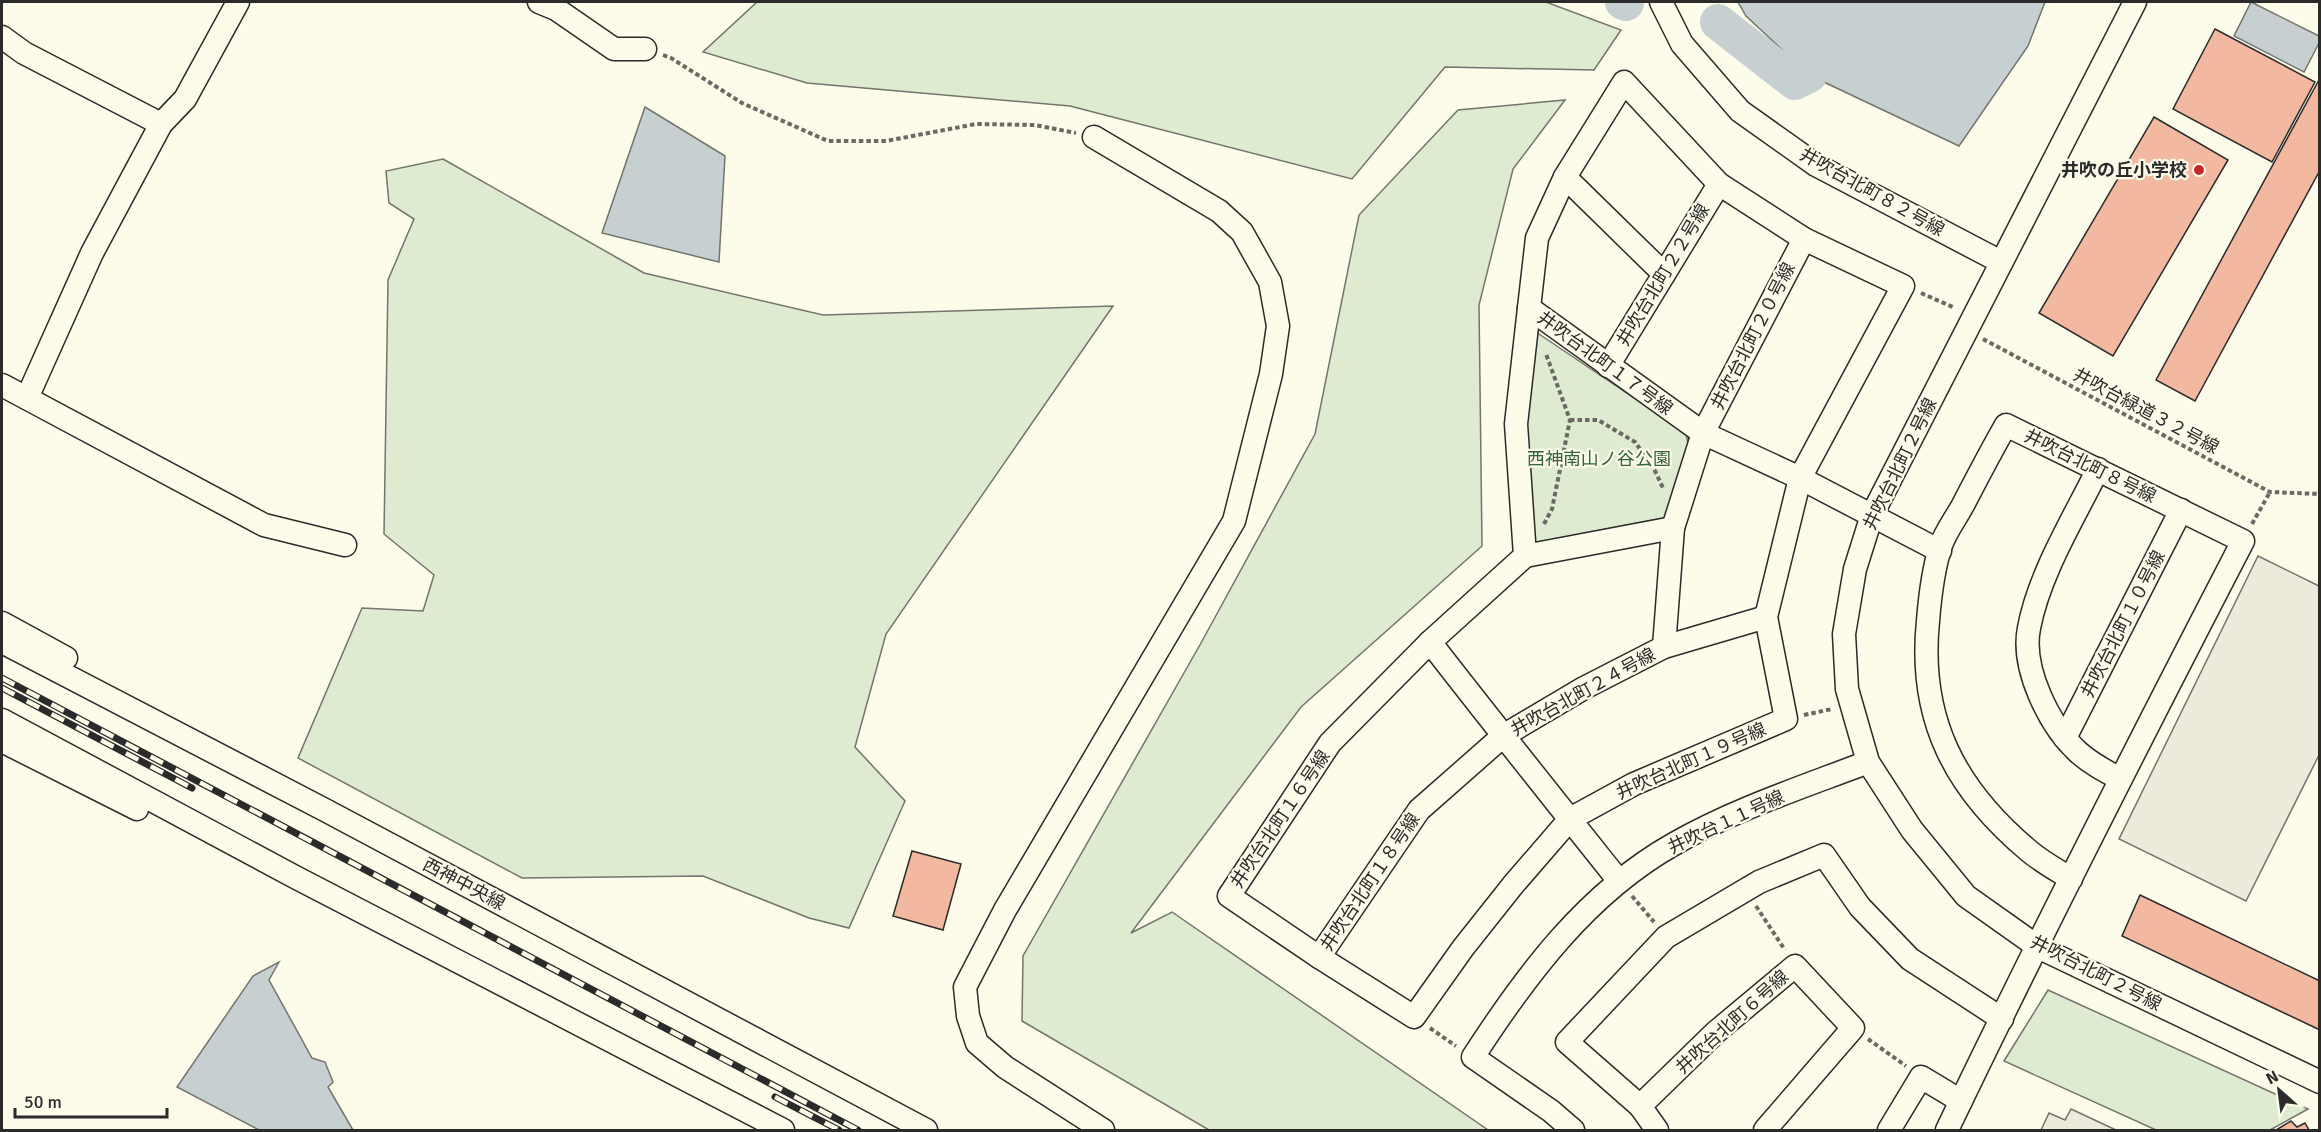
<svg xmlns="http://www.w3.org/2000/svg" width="2321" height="1132" font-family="Signika,'Noto Sans JP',sans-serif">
<rect width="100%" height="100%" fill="#fdfbea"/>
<!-- green -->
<g fill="#deebd1" stroke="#74746e" stroke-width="1.5">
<polygon points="757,2 1546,2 1621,30 1594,70 1445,67 1352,179 1070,106 807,83 703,52"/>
<polygon points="1565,100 1513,169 1479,305 1482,546 1301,707 1131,933 1172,912 1488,1130 1209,1130 1022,1021 1023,956 1201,643 1315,434 1359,215 1458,110"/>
<polygon points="443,159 644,273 823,315 1113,306 886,634 855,747 905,801 849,928 809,918 703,876 522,878 298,758 362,608 423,611 434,575 384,534 388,280 414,219 389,203 386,171"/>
<polygon points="1536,332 1686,433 1689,449 1664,518 1534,543 1526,429"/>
<polygon points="2048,990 2308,1109 2270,1130 2156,1130 2004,1061"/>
</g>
<!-- parking -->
<g fill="#eceadb" stroke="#74746e" stroke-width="1.5">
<polygon points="2258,556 2319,586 2320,753 2246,901 2119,839"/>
<polygon points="2071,1109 2116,1130 2041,1130 2049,1113 2065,1120"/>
</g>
<!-- water -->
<g fill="#c7d0d0" stroke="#74746e" stroke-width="1.5">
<polygon points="1738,2 2045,2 2028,46 1959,146 1809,75 1746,16"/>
<polygon points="2251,2 2319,36 2319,43 2304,72 2234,36"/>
<polygon points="645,107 725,156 719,262 602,233"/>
<polygon points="279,962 269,980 312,1058 325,1062 333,1082 328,1087 353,1130 259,1130 177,1087 253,976"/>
</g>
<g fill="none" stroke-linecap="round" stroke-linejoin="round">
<!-- river -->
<g stroke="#c7d0d0" stroke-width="36">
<polyline points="1623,2 1626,3"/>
<polyline points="1718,22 1795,82 1809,75"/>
</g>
</g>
<!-- building -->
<g fill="#f2b8a0" stroke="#2b2b2b" stroke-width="1.5">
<polygon points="2215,29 2315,82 2272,162 2173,109"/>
<polygon points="2320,78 2320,170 2195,401 2156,380"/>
<polygon points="2154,117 2228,160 2113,356 2039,313"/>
<polygon points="912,851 961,864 943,930 893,916"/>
<polygon points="2140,895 2320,981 2320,1030 2122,936"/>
<polygon points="2291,1121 2297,1127 2305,1123 2309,1130 2276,1130"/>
</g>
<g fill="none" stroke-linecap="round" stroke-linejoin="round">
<!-- minor casing -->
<g stroke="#2b2b2b" stroke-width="25">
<g id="minor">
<polyline points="539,2 556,9 614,49 645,49"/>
<polyline points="1661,2 1682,44 1740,111 1816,165 2001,262"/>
<polyline points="2135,2 1872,515 1855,569 1844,634 1847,689 1868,762 1912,830 1966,896 2038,947 2320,1082"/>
<polyline points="2,37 24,53 161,124"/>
<polyline points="1094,137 1219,211 1242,232 1270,282 1278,326 1271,374 1234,521 1005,910 965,987 968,1016 977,1043 1005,1067 1103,1130"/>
<polyline points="1565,177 1664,274"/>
<polyline points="1608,366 1719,184"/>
<polyline points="2,385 264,525 345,545"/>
<polyline points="27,398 92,253 161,124 185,99 238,2"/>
<path d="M2098 469C2074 518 2039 574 2029 628 2021 668 2049 725 2078 752 2090 763 2105 771 2120 779"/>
<polyline points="1525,556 1673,528"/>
<polyline points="2,623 66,658"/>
<polyline points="2,642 325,810 926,1130"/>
<polyline points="1430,642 1525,556 1516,424 1529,308"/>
<polyline points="1664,647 1673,528 1703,433 1804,239"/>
<polyline points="2,720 295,877 783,1130"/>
<polyline points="2065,738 2181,510"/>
<polyline points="2,741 137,809"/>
<path d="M1619 881C1556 802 1492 722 1430 642L1330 743 1229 896 1319 957 1414 1017 1463 948 1513 885 1570 819 1634 784 1786 719 1766 617 1800 478 1903 286 1804 239 1719 184 1624 82 1565 177 1537 238 1529 308 1703 433 1800 478 1940 551"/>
<polyline points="1319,957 1419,810 1503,736 1584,688 1664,647 1766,617"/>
<polyline points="1640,1106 1716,1032 1795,966 1853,1028 1765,1130"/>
<path d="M1573 1130 1551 1111 1473 1057C1526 975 1587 893 1674 844 1735 809 1803 787 1868 762"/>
<polyline points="1657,1130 1640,1106 1567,1042 1666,937 1759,882 1824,855 1860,907 1910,959 2002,1019"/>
<polyline points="1889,1130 1921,1077 1961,1101"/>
<path d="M1947 1130C2042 932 2142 736 2243 541L2006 425C1991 451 1977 478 1963 505 1956 518 1946 531 1941 545 1933 569 1930 596 1928 621 1918 719 1955 789 2029 851 2042 862 2057 870 2071 879"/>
</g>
</g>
<!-- path -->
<g stroke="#6a6964" stroke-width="4" stroke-dasharray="4.5 3" stroke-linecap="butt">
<polyline points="663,55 671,58 742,103 828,141 886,141 976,124 1035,125 1076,133"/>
<polyline points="1921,293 1955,308"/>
<polyline points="1983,339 2270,492 2320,494"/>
<polyline points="1570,420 1598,420 1635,442 1655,471 1663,488"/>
<polyline points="1544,524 1552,509 1570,420 1546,354"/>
<polyline points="2252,524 2270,492"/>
<polyline points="1804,715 1832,709"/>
<polyline points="1632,896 1654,922"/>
<polyline points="1756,906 1785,950"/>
<polyline points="1430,1028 1456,1046"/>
<polyline points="1868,1039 1906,1066"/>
</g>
<!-- minor -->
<use href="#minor" stroke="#fdfbea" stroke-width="22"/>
<!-- rail casing -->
<g stroke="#2b2b2b" stroke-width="7">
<g id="rail">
<polyline points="2,678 858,1130"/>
<polyline points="2,688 192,788"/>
<polyline points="775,1097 839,1130"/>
</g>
</g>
<!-- rail -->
<use href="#rail" stroke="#fdfbea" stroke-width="4.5" stroke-dasharray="14" stroke-linecap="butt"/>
</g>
<!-- markers -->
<circle fill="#c62828" stroke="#fdfbea" stroke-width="2" cx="2199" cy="170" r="6"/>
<g text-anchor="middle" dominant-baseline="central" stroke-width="4.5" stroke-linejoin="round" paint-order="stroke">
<!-- poi labels -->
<g font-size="18" font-weight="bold" fill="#2b2b2b" stroke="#fdfbea" text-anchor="end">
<text x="2187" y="170">井吹の丘小学校</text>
</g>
<!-- street labels -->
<g font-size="18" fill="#2b2b2b" stroke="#fdfbea">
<text transform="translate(1872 192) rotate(29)">井吹台北町８２号線</text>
<text transform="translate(1663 275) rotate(-59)">井吹台北町２２号線</text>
<text transform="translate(1753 336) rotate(-63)">井吹台北町２０号線</text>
<text transform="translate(1605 363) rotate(36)">井吹台北町１７号線</text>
<text transform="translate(2146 411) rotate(28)">井吹台緑道３２号線</text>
<text transform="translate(1900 464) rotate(-64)">井吹台北町２号線</text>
<text transform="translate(2090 466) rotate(26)">井吹台北町８号線</text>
<text transform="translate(2123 624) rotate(-63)">井吹台北町１０号線</text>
<text transform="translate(1583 692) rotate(-29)">井吹台北町２４号線</text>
<text transform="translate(1691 761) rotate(-24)">井吹台北町１９号線</text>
<text transform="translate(1280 819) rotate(-56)">井吹台北町１６号線</text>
<text transform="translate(1726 822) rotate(-25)">井吹台１１号線</text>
<text transform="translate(1370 882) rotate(-56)">井吹台北町１８号線</text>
<text transform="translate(464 884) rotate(28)">西神中央線</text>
<text transform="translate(2096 973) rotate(27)">井吹台北町２号線</text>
<text transform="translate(1732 1022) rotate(-42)">井吹台北町６号線</text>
</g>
<!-- park labels -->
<g font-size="18" fill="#34623c" stroke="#fdfbea">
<text x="1599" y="459">西神南山ノ谷公園</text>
</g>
</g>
<!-- border -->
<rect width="2321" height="1132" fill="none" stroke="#2b2b2b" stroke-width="6"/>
<!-- north arrow -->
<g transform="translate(2279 1090) rotate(332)" stroke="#fdfbea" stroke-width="4.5" paint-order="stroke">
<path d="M0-4.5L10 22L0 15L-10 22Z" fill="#2b2b2b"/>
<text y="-9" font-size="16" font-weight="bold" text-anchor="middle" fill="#2b2b2b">N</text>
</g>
<!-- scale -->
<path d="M15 1108v9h152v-9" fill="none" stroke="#2b2b2b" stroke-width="3"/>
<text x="24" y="1108" font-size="18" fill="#2b2b2b" stroke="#fdfbea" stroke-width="4.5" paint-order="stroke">50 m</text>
</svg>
